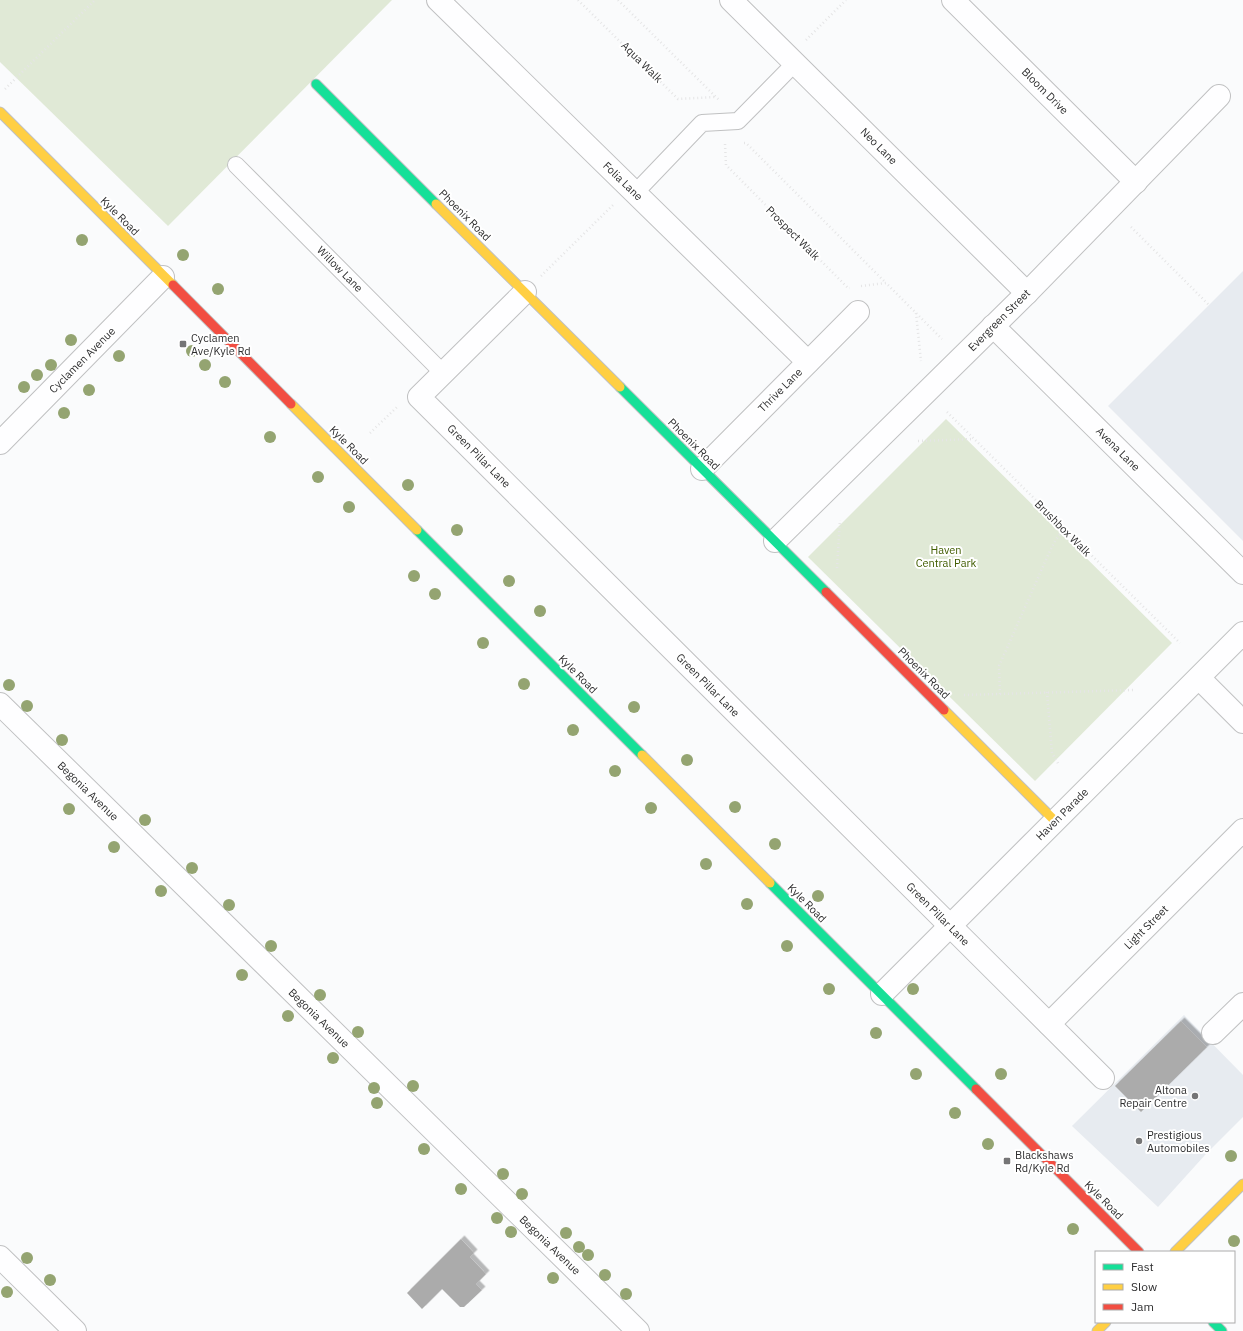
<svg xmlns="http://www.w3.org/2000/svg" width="1243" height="1331" font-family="'IBM Plex Sans',sans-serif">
<defs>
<filter id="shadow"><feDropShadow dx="3.5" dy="-3.5" stdDeviation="0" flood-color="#0004"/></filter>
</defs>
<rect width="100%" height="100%" fill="#fafbfc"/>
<!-- built -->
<g fill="#e7ebf0">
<polygon points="1243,271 1243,541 1108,406"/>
<polygon points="1184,1015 1243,1075 1243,1117 1205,1155 1158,1207 1072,1126"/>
</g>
<!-- green -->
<g fill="#e0e9d6">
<polygon points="0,0 392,0 168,226 0,62"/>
<polygon points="946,419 1172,643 1035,781 808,557"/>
</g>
<!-- building -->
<g fill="#ababab" filter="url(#shadow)">
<polygon points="1181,1021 1207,1047 1141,1112 1115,1086"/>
<polygon points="461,1239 474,1253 470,1257 486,1274 476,1284 482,1290 464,1307 460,1307 442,1289 422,1309 407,1293"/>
</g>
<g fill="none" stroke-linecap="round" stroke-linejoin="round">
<!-- lane casing -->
<g stroke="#c0c1c2" stroke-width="18">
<g id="lane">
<polyline points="236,165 443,373"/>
<polyline points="635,193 702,123 738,121 795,63"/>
</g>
</g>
<!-- street casing -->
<g stroke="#c0c1c2" stroke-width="24">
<g id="street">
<polyline points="438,0 808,362"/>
<polyline points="731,0 1027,293"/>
<polyline points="953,0 1136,182"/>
<polyline points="525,292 419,397 1103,1078"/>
<polyline points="993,326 1243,573"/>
<polyline points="0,443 163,277"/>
<polyline points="702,469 858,312"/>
<polyline points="775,541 1027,293 1219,96"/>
<polyline points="1199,678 1243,722"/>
<polyline points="0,704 638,1331"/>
<polyline points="882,994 1243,633"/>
<polyline points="1049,1024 1243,830"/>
<polyline points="1213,1033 1243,1004"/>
<polyline points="0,1257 75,1331"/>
</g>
</g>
<!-- fast casing -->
<g stroke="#c0c1c2" stroke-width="11">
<g id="fast">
<polyline points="316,84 436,204"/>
<polyline points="620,387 826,592"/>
<polyline points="417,530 642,755"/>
<polyline points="770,883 976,1089"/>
<polyline points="1213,1322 1222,1331"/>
</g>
</g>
<!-- slow casing -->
<g stroke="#c0c1c2" stroke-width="11">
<g id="slow">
<polyline points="0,112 173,285"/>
<polyline points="436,204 620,387"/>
<polyline points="291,404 417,530"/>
<polyline points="944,710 1055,821"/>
<polyline points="642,755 770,883"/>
<polyline points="1175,1252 1243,1184"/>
<polyline points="1097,1331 1106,1322"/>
</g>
</g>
<!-- jam casing -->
<g stroke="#c0c1c2" stroke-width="11">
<g id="jam">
<polyline points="173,285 291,404"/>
<polyline points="826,592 944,710"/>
<polyline points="976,1089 1139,1252"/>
</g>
</g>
<!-- path -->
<g stroke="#e5e5e6" stroke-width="2.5" stroke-dasharray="1 3" stroke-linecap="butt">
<polyline points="578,0 678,99 715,97"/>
<polyline points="618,0 719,100"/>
<polyline points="806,40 846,0"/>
<polyline points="5,89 95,0"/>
<polyline points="744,143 746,143 886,283"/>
<polyline points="725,144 726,165 848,288 850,288"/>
<polyline points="1131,227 1209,305"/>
<polyline points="541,276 613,205"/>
<polyline points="861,286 886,283 942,339"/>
<polyline points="916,313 921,361"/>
<polyline points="947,412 1180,643"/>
<polyline points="370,433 397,407"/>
<polyline points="918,441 974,439"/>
<polyline points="837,568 840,520"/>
<polyline points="1047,692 1052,753 1059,765"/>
<polyline points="1000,694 999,666 1049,553 1055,541 1064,529"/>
<polyline points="964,695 1133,690"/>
</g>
<!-- lane -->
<use href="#lane" stroke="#fefeff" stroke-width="16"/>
<!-- street -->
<use href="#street" stroke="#fefeff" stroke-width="22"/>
<!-- fast -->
<use href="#fast" stroke="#16e098" stroke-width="9"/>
<!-- slow -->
<use href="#slow" stroke="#ffcf43" stroke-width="9"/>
<!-- jam -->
<use href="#jam" stroke="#f24e42" stroke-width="9"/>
</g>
<!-- trees -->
<g fill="#94a471">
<circle cx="82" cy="240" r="6"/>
<circle cx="183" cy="255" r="6"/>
<circle cx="218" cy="289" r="6"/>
<circle cx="71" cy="340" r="6"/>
<circle cx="192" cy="351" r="6"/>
<circle cx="119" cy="356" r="6"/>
<circle cx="51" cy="365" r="6"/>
<circle cx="205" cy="365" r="6"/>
<circle cx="37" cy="375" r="6"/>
<circle cx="225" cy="382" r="6"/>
<circle cx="24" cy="387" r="6"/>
<circle cx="89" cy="390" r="6"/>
<circle cx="64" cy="413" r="6"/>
<circle cx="270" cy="437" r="6"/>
<circle cx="318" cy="477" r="6"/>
<circle cx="408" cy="485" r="6"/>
<circle cx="349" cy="507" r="6"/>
<circle cx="457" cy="530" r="6"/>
<circle cx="414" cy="576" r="6"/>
<circle cx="509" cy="581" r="6"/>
<circle cx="435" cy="594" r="6"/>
<circle cx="540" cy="611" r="6"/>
<circle cx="483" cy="643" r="6"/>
<circle cx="524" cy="684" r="6"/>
<circle cx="9" cy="685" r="6"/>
<circle cx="27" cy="706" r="6"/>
<circle cx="634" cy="707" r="6"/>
<circle cx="573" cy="730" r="6"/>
<circle cx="62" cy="740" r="6"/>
<circle cx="687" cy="760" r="6"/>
<circle cx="615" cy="771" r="6"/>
<circle cx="735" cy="807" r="6"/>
<circle cx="651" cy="808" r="6"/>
<circle cx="69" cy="809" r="6"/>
<circle cx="145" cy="820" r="6"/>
<circle cx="775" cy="844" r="6"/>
<circle cx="114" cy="847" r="6"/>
<circle cx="706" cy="864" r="6"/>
<circle cx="192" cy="868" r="6"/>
<circle cx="161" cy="891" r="6"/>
<circle cx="818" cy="896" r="6"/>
<circle cx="747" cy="904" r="6"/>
<circle cx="229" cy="905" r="6"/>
<circle cx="271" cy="946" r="6"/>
<circle cx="787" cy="946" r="6"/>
<circle cx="242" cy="975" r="6"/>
<circle cx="829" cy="989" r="6"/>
<circle cx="913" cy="989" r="6"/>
<circle cx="320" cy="995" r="6"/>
<circle cx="288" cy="1016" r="6"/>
<circle cx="358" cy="1032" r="6"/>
<circle cx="876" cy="1033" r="6"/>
<circle cx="333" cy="1058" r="6"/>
<circle cx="916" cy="1074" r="6"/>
<circle cx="1001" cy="1074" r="6"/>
<circle cx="413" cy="1086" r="6"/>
<circle cx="374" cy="1088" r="6"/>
<circle cx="377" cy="1103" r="6"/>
<circle cx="955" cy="1113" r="6"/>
<circle cx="988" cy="1144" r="6"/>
<circle cx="424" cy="1149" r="6"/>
<circle cx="1231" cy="1156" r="6"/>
<circle cx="503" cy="1174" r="6"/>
<circle cx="461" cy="1189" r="6"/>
<circle cx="522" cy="1194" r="6"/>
<circle cx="497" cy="1218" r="6"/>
<circle cx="1073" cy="1229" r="6"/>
<circle cx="511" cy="1232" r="6"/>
<circle cx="566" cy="1233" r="6"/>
<circle cx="1234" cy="1241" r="6"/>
<circle cx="579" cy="1247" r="6"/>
<circle cx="588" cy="1255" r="6"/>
<circle cx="27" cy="1258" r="6"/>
<circle cx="605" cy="1275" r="6"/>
<circle cx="553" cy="1278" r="6"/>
<circle cx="50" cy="1280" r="6"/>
<circle cx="7" cy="1292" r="6"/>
<circle cx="626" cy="1294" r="6"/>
</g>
<!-- markers -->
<g fill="#757576" stroke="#fff" stroke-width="1.5">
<rect x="179" y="340" width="8" height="8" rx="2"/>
<circle cx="1195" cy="1096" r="4"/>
<circle cx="1139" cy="1141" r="4"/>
<rect x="1003" y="1157" width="8" height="8" rx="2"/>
</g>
<g text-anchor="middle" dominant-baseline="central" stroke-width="4" stroke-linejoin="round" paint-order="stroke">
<!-- street labels -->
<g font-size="11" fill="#2d2d2e" stroke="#fff">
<text transform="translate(642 62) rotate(45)">Aqua Walk</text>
<text transform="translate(1045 91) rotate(45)">Bloom Drive</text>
<text transform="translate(879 146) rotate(45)">Neo Lane</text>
<text transform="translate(623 181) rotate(44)">Folia Lane</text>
<text transform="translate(465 215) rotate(45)">Phoenix Road</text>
<text transform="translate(120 216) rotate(45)">Kyle Road</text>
<text transform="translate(793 233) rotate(45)">Prospect Walk</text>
<text transform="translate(340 269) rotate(45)">Willow Lane</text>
<text transform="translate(999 320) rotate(-45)">Evergreen Street</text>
<text transform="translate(82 360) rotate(-45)">Cyclamen Avenue</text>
<text transform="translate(780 390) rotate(-45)">Thrive Lane</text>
<text transform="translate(694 444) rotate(45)">Phoenix Road</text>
<text transform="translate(349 445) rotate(45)">Kyle Road</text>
<text transform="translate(1118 449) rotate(45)">Avena Lane</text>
<text transform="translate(479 456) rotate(45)">Green Pillar Lane</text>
<text transform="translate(1063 528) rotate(45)">Brushbox Walk</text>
<text transform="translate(924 673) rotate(45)">Phoenix Road</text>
<text transform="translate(578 674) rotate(45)">Kyle Road</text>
<text transform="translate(708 685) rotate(45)">Green Pillar Lane</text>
<text transform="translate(88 791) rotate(44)">Begonia Avenue</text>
<text transform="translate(1062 814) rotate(-45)">Haven Parade</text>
<text transform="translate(807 903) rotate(45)">Kyle Road</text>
<text transform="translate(938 914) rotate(45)">Green Pillar Lane</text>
<text transform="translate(1146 927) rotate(-45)">Light Street</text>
<text transform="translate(319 1018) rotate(44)">Begonia Avenue</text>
<text transform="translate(1104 1200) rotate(45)">Kyle Road</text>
<text transform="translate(550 1245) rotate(44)">Begonia Avenue</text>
</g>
<!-- poi labels -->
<g font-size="11" fill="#2d2d2e" stroke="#fff" text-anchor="start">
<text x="191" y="338">Cyclamen<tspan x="191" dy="13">Ave/Kyle Rd</tspan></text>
<text x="1187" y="1090" text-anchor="end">Altona<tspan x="1187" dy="13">Repair Centre</tspan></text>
<text x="1147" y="1135">Prestigious<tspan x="1147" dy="13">Automobiles</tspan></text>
<text x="1015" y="1155">Blackshaws<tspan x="1015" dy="13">Rd/Kyle Rd</tspan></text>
</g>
<!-- park labels -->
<g font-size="11" fill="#415d00" stroke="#fff">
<text x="946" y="550">Haven<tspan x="946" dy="13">Central Park</tspan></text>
</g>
</g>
<!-- legend -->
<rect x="1095" y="1251" width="140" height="72" fill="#ffffff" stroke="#ababab"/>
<rect x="1103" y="1264" width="20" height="6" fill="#16e098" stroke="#ababab"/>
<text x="1131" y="1271" font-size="12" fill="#2d2d2e">Fast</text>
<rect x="1103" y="1284" width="20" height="6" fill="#ffcf43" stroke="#ababab"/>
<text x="1131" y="1291" font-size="12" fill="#2d2d2e">Slow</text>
<rect x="1103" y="1304" width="20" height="6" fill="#f24e42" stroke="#ababab"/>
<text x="1131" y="1311" font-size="12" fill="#2d2d2e">Jam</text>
</svg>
